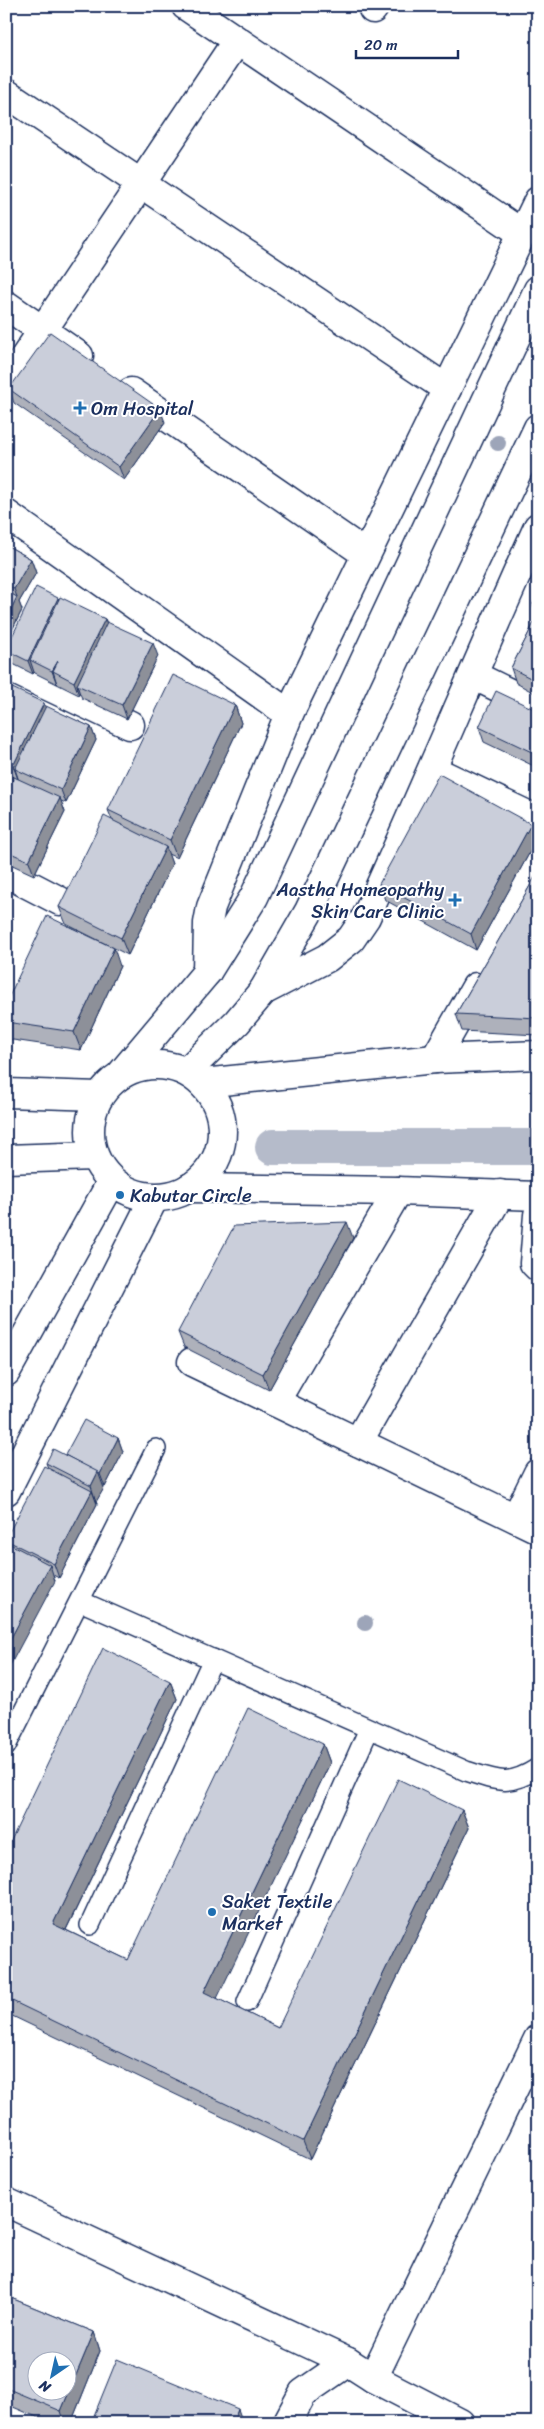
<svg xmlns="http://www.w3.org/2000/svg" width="544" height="2429" font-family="Sriracha,sans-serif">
<rect width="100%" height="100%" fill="#fff"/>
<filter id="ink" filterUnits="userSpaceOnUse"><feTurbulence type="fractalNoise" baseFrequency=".02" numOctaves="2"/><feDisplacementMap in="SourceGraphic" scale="10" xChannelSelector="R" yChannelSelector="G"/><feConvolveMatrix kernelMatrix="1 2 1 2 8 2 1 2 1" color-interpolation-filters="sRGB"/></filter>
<g filter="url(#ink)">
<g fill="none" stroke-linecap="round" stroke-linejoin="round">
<!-- canal -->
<polyline stroke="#b5bbca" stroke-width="36" points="273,1147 538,1147"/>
<!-- service casing -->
<g stroke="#1b2f5e" stroke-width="22">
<g id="service">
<path d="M80 1601 466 1771C498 1781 508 1787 538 1768"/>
<polyline points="6,1746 156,1449"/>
<polyline points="90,1925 213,1659"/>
<polyline points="247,2002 369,1729"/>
</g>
</g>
<!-- minor casing -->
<g stroke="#1b2f5e" stroke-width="31">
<g id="minor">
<polyline points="186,6 523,234"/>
<polyline points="373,9 375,6"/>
<polyline points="6,93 447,389"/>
<polyline points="6,305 79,356"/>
<polyline points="6,385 236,42"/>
<polyline points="131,392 366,554"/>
<polyline points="6,514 289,714"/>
<polyline points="6,666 130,725"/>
<polyline points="473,675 538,707"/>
<polyline points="433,770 538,820"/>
<polyline points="6,873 60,901"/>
<polyline points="207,972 208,923 211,907 289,714 538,201"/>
<path d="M263 991 327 958 351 939 366 917C425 788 479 657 538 527"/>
<polyline points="435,1059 476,987"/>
<polyline points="538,1215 534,1263 538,1267"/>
<polyline points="192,1362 538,1529"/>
<polyline points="275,1402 398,1191"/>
<polyline points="358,1442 500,1194"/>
<polyline points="516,1518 538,1473"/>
<polyline points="6,2202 348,2362 373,2378 460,2423"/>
<polyline points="373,2378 538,2039"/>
<polyline points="287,2423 303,2393 348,2362"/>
</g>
</g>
<!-- tertiary casing -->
<g stroke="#1b2f5e" stroke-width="31">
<g id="tertiary">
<polyline points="187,1071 237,1022 263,991 309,911 538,428"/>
<polyline points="122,1073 207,972 254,897 538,290"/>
<polyline points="6,1372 112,1181"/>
<polyline points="6,1491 154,1198"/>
</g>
</g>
<!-- secondary casing -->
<g stroke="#1b2f5e" stroke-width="31">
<g id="secondary">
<circle cx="156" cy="1131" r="66"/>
<polyline points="203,1083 435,1059 538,1055"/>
<polyline points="6,1093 99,1096"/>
<polyline points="6,1159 94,1156"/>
<polyline points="189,1188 398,1191 538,1196"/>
</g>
</g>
<!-- service -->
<use href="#service" stroke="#fff" stroke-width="19"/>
<!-- minor -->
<use href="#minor" stroke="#fff" stroke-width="28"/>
<!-- tertiary -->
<use href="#tertiary" stroke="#fff" stroke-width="28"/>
<!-- secondary -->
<use href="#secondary" stroke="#fff" stroke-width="28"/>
</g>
<!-- trees -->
<g fill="#9da5b9">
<circle cx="498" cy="443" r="8"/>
<circle cx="365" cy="1623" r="8"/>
</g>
<!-- wall -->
<g fill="#aeb1bb" stroke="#1b2f5e">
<polygon points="9,389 165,422 124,480 14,403"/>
<polygon points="6,545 31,559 36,573 19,602 22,610 6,642"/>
<polygon points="538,595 538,615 537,614 533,604"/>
<polygon points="58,598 59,599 105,619 107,623 158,656 127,719 82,698 80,694 79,695 57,684 57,683 57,684 35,673 34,672 33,674 11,663 6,651 6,649"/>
<polygon points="538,615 538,695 516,683 511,668"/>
<polygon points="6,685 45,707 91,727 96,740 66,803 61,801 65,812 34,875 6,862"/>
<polygon points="235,705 241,723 177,858 168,854 172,864 128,955 66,924 59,907 112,820 108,810"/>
<polygon points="538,711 538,768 484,742 479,727"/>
<polygon points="531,824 537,839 476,950 385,900 379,884"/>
<polygon points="538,872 538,1035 462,1031 456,1014"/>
<polygon points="120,966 81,1050 6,1039 6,1003"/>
<polygon points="353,1238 269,1390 184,1347 178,1332"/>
<polygon points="118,1438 123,1452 105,1487 103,1486 104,1488 96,1501 97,1504 59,1578 53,1575 55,1581 7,1542 6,1538 48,1468 46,1463 65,1455"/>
<polygon points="170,1681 177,1699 66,1930 128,1960 323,1744 330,1763 216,1998 278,2028 462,1810 469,1828 310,2159 6,2013 6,1851"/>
<polygon points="6,2296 94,2332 100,2351 71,2423 51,2423 6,2404"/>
</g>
<!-- shaded-wall -->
<g fill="#8d9099" stroke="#1b2f5e">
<polygon points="160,409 165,422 124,480 119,467"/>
<polygon points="31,559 36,573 19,602 22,610 6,642 6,619 17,597 14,589"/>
<polygon points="58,598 63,611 30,660 34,672 33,674 28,661"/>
<polygon points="105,619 110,632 77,685 80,694 79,695 74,682"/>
<polygon points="153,643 158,656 127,719 122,705"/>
<polygon points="58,661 53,671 57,684 52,671"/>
<polygon points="44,703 48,716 15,769 18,778 18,779 13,766"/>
<polygon points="235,705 241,723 177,858 170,840"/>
<polygon points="91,727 96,740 66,803 61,790"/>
<polygon points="12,774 16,787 6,808 6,785"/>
<polygon points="60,798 65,812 34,875 29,861"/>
<polygon points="531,824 537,839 476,950 471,934"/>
<polygon points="166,847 172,864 128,955 121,938"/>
<polygon points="114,948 120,966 81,1050 74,1032"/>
<polygon points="347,1222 353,1238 269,1390 263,1374"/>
<polygon points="118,1438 123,1452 105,1487 100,1474"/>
<polygon points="98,1472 104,1488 96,1502 91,1486"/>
<polygon points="92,1491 97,1504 59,1578 54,1564"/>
<polygon points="50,1565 55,1581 6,1673 6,1647"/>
<polygon points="170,1681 177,1699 60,1942 53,1924"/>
<polygon points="323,1744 330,1763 211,2011 204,1992"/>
<polygon points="462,1810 469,1828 310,2159 303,2141"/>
<polygon points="94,2332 100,2351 71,2423 65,2423 61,2411"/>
<polygon points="238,2409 243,2423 233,2423"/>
</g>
<!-- building -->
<g fill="#caceda" stroke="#1b2f5e" fill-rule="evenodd">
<polygon points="50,332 160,409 119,467 9,389"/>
<polygon points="6,545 31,559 14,589 6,584"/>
<polygon points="36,587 58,598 28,661 6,650 6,649"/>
<polygon points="6,591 17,597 6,619"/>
<polygon points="538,595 538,606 533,604"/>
<polygon points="60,597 105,619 74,682 53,671 58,661 52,671 30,660"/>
<polygon points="538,615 538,682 511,668"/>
<polygon points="107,622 153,643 122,705 77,685"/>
<polygon points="173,675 235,705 170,840 108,810"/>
<polygon points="6,685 44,703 13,766 6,763"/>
<polygon points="496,691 538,711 538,755 479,727"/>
<polygon points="46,706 91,727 61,790 15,769"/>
<polygon points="6,772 12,774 6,785"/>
<polygon points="439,774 531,824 471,934 379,884"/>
<polygon points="14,777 60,798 29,861 6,851 6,793"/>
<polygon points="104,816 166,847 121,938 59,907"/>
<polygon points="538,872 538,1018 456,1014"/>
<polygon points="47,916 114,948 74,1032 6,1022 6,1003"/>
<polygon points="347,1222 263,1374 178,1332 234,1226"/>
<polygon points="84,1420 118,1438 100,1474 65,1455"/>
<polygon points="53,1449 98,1472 91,1486 46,1463"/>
<polygon points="44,1466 92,1491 54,1564 6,1540 6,1538"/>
<polygon points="6,1542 50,1565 6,1647"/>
<polygon points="103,1648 170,1681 53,1924 128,1960 248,1708 323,1744 204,1992 278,2028 398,1779 462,1810 303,2141 6,1998 6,1851"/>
<path d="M6 2296 94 2332 61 2411 6 2388ZM38 2362H68V2392H38Z"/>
<polygon points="117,2359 238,2409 233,2423 91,2423"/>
</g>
</g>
<!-- markers -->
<g fill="#1f6fb2" stroke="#fff" stroke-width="2">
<path d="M77.5 400.5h5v5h5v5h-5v5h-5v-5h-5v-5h5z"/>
<path d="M452.5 892.5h5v5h5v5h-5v5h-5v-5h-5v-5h5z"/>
<circle cx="120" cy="1195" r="5"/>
<circle cx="212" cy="1912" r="5"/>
</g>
<g text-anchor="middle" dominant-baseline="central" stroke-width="4" stroke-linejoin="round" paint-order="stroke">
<!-- poi labels -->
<g font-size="19" fill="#1b2f5e" stroke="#fff" text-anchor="start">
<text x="91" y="408">Om Hospital</text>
<text x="444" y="889" text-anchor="end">Aastha Homeopathy<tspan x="444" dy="22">Skin Care Clinic</tspan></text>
<text x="130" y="1195">Kabutar Circle</text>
<text x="222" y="1901">Saket Textile<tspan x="222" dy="22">Market</tspan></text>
</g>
</g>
<!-- margin -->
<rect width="544" height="2429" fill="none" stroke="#fff" stroke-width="25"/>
<rect x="12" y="12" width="519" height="2404" fill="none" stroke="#1b2f5e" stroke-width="2" filter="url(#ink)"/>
<!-- north arrow -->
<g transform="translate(52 2376) rotate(214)"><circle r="24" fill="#ffffff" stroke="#a4acbf"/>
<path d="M0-4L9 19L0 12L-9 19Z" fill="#1f6fb2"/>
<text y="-8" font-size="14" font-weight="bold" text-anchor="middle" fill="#1b2f5e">N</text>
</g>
<!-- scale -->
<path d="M356 50v8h102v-8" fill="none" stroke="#1b2f5e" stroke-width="2.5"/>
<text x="364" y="50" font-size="15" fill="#1b2f5e" stroke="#ffffff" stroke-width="4" paint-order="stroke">20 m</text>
</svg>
